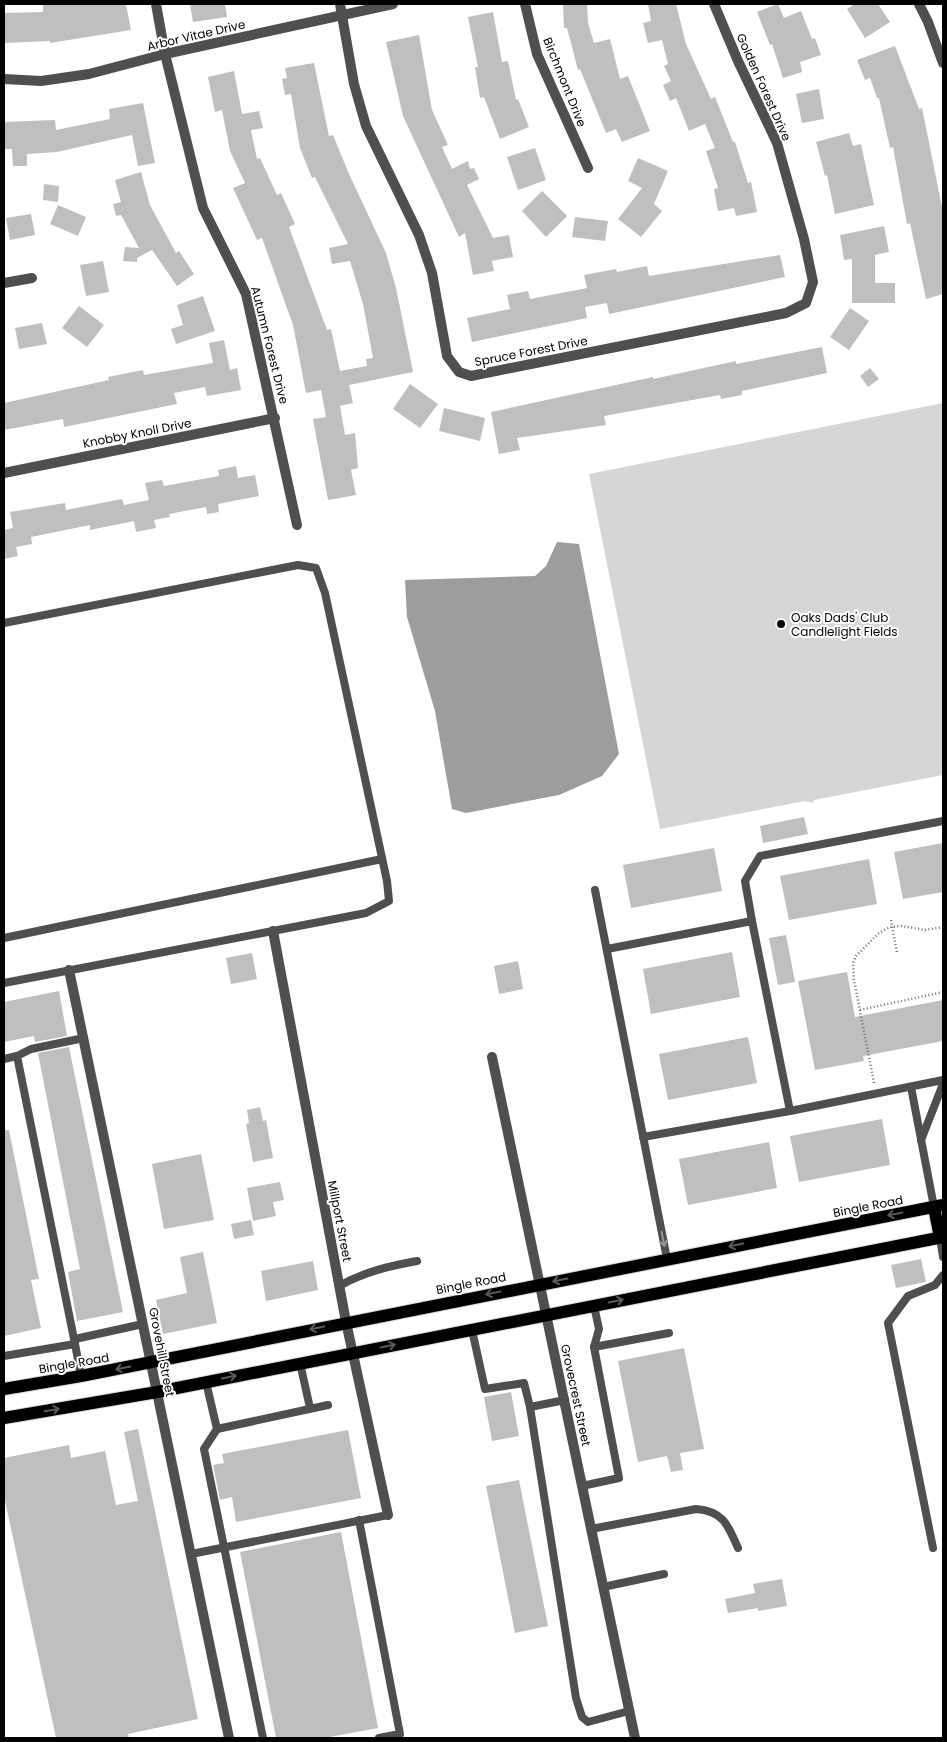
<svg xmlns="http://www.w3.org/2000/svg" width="947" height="1742" font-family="Poppins,sans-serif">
<rect width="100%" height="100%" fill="#fff"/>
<!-- green -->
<polygon fill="#d6d6d6" points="943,403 943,775 814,800 813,803 805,801 660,829 589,474"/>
<!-- water -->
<polygon fill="#9d9d9d" points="557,542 579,544 619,754 602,776 559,795 466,813 452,809 435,711 407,617 405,580 535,576 546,566"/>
<!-- building -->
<g fill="#bfbfbf">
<polygon points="43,4 126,4 131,30 50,43 50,41 4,43 4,13 43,12"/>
<polygon points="190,4 225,4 227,17 193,22"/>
<polygon points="563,4 587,4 588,23 594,43 610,39 620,79 628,76 650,131 622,142 616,129 606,133 580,69 578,70 567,28 564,28"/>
<polygon points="648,4 676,4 686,44 711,99 715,97 733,142 735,142 748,183 751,182 757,212 736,216 734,208 718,211 714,189 718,188 706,151 715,148 705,124 689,131 676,98 670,101 663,85 671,81 664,66 668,64 662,40 648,43 643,23 651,21"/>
<polygon points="778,4 784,18 801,11 812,39 815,38 821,55 800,62 802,72 783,78 772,44 770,45 757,12"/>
<polygon points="855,4 878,4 890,22 865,38 847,9"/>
<polygon points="493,12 502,62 508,61 516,100 518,99 529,127 500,139 484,97 480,98 475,67 478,67 468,17"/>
<polygon points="419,35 432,110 448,145 442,147 452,169 468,161 470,169 474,168 479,179 467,185 493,238 509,235 513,257 492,261 494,271 473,275 465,233 459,237 403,116 386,42"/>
<polygon points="895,46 919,109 922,108 943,212 943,294 926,299 910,223 907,224 893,147 890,148 879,98 877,98 870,78 865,80 857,60"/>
<polygon points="314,63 329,136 333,135 349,174 386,253 396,288 413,372 349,385 353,403 340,406 345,435 355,433 358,468 351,470 356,495 328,500 313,419 326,417 321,390 306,393 293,325 262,238 257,240 233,188 245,183 230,151 222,110 215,112 208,77 234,71 242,114 259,111 263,128 251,130 257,159 260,158 277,195 281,193 295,224 289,227 327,330 331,329 340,371 367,366 366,359 373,358 363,304 350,261 332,264 329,248 348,244 315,177 312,178 300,148 291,94 285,95 282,79 287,78 285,68"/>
<polygon points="819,89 824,119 802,123 796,94"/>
<polygon points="143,103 155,163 138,166 132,135 57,152 27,154 27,166 13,166 12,149 4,149 4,122 55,120 56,130 110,119 109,109"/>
<polygon points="849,133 853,146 861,144 874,205 835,214 827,175 825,176 816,142"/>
<polygon points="535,148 546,180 518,190 507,157"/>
<polygon points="638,158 668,171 654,204 662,211 641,237 618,219 642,188 628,181"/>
<polygon points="141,172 150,205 176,253 179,251 194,274 177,286 152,250 137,258 137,262 123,261 125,247 139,248 121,215 116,216 113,204 121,202 115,180"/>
<polygon points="44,184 59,186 58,202 43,200"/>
<polygon points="542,191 567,216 546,237 522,211"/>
<polygon points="58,205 86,217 78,236 50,224"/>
<polygon points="31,214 35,235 10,240 6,218"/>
<polygon points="575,217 608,221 605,241 572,237"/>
<polygon points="884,226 889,252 875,255 875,283 895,283 895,303 852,303 852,259 844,260 840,235"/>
<polygon points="780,255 785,277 609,314 607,303 585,307 587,318 472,342 467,318 510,309 507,295 528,291 530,299 587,288 584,275 616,269 617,272 647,266 649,276"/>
<polygon points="103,261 109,292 86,296 80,265"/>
<polygon points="203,296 215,331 176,344 171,329 183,325 177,305"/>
<polygon points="79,306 104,325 87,347 62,328"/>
<polygon points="850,308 869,321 849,350 830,337"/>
<polygon points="42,323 47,344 19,349 15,328"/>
<polygon points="224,340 230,370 237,368 241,390 207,396 205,387 174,393 177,404 64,427 63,419 4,430 4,403 109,380 108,377 143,370 144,375 213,363 209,343"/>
<polygon points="822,347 827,373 742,391 742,395 721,399 720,395 604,416 606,425 517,438 520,450 499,454 491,412 653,377 653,379 736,361 736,364"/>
<polygon points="870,368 879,379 868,387 860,376"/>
<polygon points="410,384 438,404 420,428 393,409"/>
<polygon points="444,408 485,418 480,441 439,431"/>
<polygon points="236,466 238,478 255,475 259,496 218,504 219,512 207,514 206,507 169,514 170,517 154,520 156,528 136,532 134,521 90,530 90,525 31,537 32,544 16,547 18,556 4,559 4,530 13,528 10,512 65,503 66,510 122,499 124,505 149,500 145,483 162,480 164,486 219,476 218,470"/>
<polygon points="804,817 808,834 763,843 760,826"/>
<polygon points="943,843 943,892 903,899 894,852"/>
<polygon points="714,848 722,891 631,908 623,865"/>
<polygon points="869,859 877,904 789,920 780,876"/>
<polygon points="786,935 795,982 778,985 769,938"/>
<polygon points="732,952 740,997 651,1014 643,969"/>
<polygon points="252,953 257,979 231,984 226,958"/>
<polygon points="518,961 523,989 499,994 494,966"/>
<polygon points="847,972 855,1017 943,1000 943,1041 863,1056 864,1061 815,1070 798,981"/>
<polygon points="59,991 67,1036 35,1042 34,1036 4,1042 4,1002"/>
<polygon points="748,1037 757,1083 668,1100 659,1054"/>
<polygon points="69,1047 123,1312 77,1321 68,1272 80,1269 38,1053"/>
<polygon points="260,1107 263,1121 266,1120 273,1158 253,1162 246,1124 249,1123 247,1110"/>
<polygon points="882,1119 890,1165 799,1182 790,1136"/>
<polygon points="4,1130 9,1130 39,1279 31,1280 41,1328 4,1336"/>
<polygon points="769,1142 777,1188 688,1205 679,1159"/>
<polygon points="201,1154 214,1220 164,1229 152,1164"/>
<polygon points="280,1182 284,1200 273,1202 276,1216 253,1221 247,1188"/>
<polygon points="251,1220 254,1235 234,1239 231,1224"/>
<polygon points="203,1252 217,1323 163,1334 156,1300 187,1293 180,1257"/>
<polygon points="921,1259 926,1282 896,1288 891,1265"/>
<polygon points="313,1261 318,1290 266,1301 261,1271"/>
<polygon points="684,1348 704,1449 680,1453 683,1470 671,1472 667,1456 638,1462 618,1361"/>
<polygon points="511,1392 519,1436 492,1441 484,1397"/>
<polygon points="138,1429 198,1719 128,1734 129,1738 56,1738 4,1496 4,1458 69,1445 71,1458 105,1451 116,1505 138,1501 124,1432"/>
<polygon points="348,1430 361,1498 236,1522 232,1497 220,1500 213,1465 224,1463 222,1454"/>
<polygon points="519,1480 548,1626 515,1633 486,1486"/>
<polygon points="341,1532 378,1728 324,1738 276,1738 240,1552"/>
<polygon points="782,1579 787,1606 758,1611 758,1608 728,1613 725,1599 755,1593 753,1584"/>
</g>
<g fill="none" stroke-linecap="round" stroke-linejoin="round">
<!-- primary casing -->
<g stroke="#dbdbdb" stroke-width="14">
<g id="primary">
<polyline points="934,1207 940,1238"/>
<polyline points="4,1389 81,1376 943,1205"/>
<polyline points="4,1418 157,1392 943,1237"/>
</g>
</g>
<!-- path -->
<g stroke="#717171" stroke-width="2.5" stroke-dasharray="1 2.5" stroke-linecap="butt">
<polyline points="891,920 897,953"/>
<polyline points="860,1010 943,992"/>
<polyline points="874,1083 854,980 853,963 856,956 879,933 890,927 902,926 925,930 943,927"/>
</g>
<!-- service -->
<g stroke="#4f4f4f" stroke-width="8">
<polyline points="4,623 298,565 316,568 325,593 387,881 389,901 366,913 4,983"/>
<polyline points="595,890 667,1259"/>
<polyline points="752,921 745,881 760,856 943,821"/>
<polyline points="4,938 382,859"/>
<polyline points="607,949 752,921 790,1111 643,1137"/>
<polyline points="17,1056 31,1049 84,1038"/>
<polyline points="4,1059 17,1056 75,1344 4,1356"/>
<polyline points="911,1087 934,1207"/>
<polyline points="790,1111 943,1080"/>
<polyline points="921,1140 943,1084"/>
<polyline points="940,1238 943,1257"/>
<path d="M339 1286C364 1272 389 1266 417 1261"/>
<polyline points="472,1330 485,1389 524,1383 530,1407"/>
<polyline points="75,1339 143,1324"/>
<polyline points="75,1344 81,1376"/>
<polyline points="594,1347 669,1333"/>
<polyline points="300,1363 310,1408"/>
<polyline points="206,1382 217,1429 204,1449 263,1738"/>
<polyline points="565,1400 530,1407 576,1698 582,1717 588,1722 629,1711"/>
<polyline points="217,1429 328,1405"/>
<polyline points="582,1486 619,1478 594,1347 599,1329 594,1306"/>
<polyline points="359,1520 400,1734 379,1738"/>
<path d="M591 1529 696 1509C723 1511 728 1525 738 1548"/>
<polyline points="933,1548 888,1323 908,1296 935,1285 943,1275"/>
<polyline points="191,1554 388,1515"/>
<polyline points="603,1587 664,1574"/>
</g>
<!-- minor -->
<g stroke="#4f4f4f" stroke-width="10">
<polyline points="156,4 165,54 203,208 246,294 297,525"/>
<polyline points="340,4 354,84 366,126 419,235 432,273 447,356 459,372 471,376 786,313 806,303 813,282 804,239 777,143 738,61 714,4"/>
<polyline points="525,4 537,54 588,168"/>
<polyline points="919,4 928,22 943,63"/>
<polyline points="4,79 41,81 89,74 165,54 393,4"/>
<polyline points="4,283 32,278"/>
<polyline points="4,473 275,418"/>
<polyline points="273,931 346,1322 388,1515"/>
<polyline points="69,970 229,1738"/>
<polyline points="492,1057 635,1738"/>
</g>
<!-- primary -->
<use href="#primary" stroke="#000" stroke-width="12"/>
</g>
<!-- one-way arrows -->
<defs><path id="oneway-shaft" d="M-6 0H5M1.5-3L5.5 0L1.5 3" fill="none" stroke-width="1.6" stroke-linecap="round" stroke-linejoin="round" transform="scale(1.25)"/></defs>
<g stroke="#595959">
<use href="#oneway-shaft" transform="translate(895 1214) rotate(169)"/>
<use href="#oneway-shaft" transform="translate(736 1245) rotate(169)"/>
<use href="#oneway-shaft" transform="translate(560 1280) rotate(169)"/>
<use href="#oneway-shaft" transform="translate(493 1293) rotate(169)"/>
<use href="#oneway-shaft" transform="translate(616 1301) rotate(-11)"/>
<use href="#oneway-shaft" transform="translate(317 1328) rotate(168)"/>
<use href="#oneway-shaft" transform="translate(388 1346) rotate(-11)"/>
<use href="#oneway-shaft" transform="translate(123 1368) rotate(169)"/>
<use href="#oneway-shaft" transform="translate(229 1377) rotate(-11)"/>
<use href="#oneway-shaft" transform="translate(52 1410) rotate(-10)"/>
</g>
<use stroke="#959595" href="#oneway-shaft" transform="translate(663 1239) rotate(79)"/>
<!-- markers -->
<circle fill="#000" stroke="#fff" stroke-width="2" cx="781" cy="624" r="5"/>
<g text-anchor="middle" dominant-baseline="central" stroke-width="4" stroke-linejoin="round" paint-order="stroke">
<!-- street labels -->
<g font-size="12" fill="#000" stroke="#fff">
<text transform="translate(196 35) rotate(-13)">Arbor Vitae Drive</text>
<text transform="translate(565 82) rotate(68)">Birchmont Drive</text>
<text transform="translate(764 87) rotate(66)">Golden Forest Drive</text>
<text transform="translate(270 345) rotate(76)">Autumn Forest Drive</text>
<text transform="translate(531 351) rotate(-11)">Spruce Forest Drive</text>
<text transform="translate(137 433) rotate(-11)">Knobby Knoll Drive</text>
<text transform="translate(868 1206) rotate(-11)">Bingle Road</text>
<text transform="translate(340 1221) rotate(79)">Millport Street</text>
<text transform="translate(471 1283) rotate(-11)">Bingle Road</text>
<text transform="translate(162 1352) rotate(79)">Grovehill Street</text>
<text transform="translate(74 1363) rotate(-10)">Bingle Road</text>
<text transform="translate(576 1395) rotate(78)">Grovecrest Street</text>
</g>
<!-- poi labels -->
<g font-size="12" fill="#000" stroke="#fff" text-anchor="start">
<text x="791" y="617">Oaks Dads' Club<tspan x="791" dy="14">Candlelight Fields</tspan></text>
</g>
</g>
<!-- border -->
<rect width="947" height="1742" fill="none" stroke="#000000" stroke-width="10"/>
</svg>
